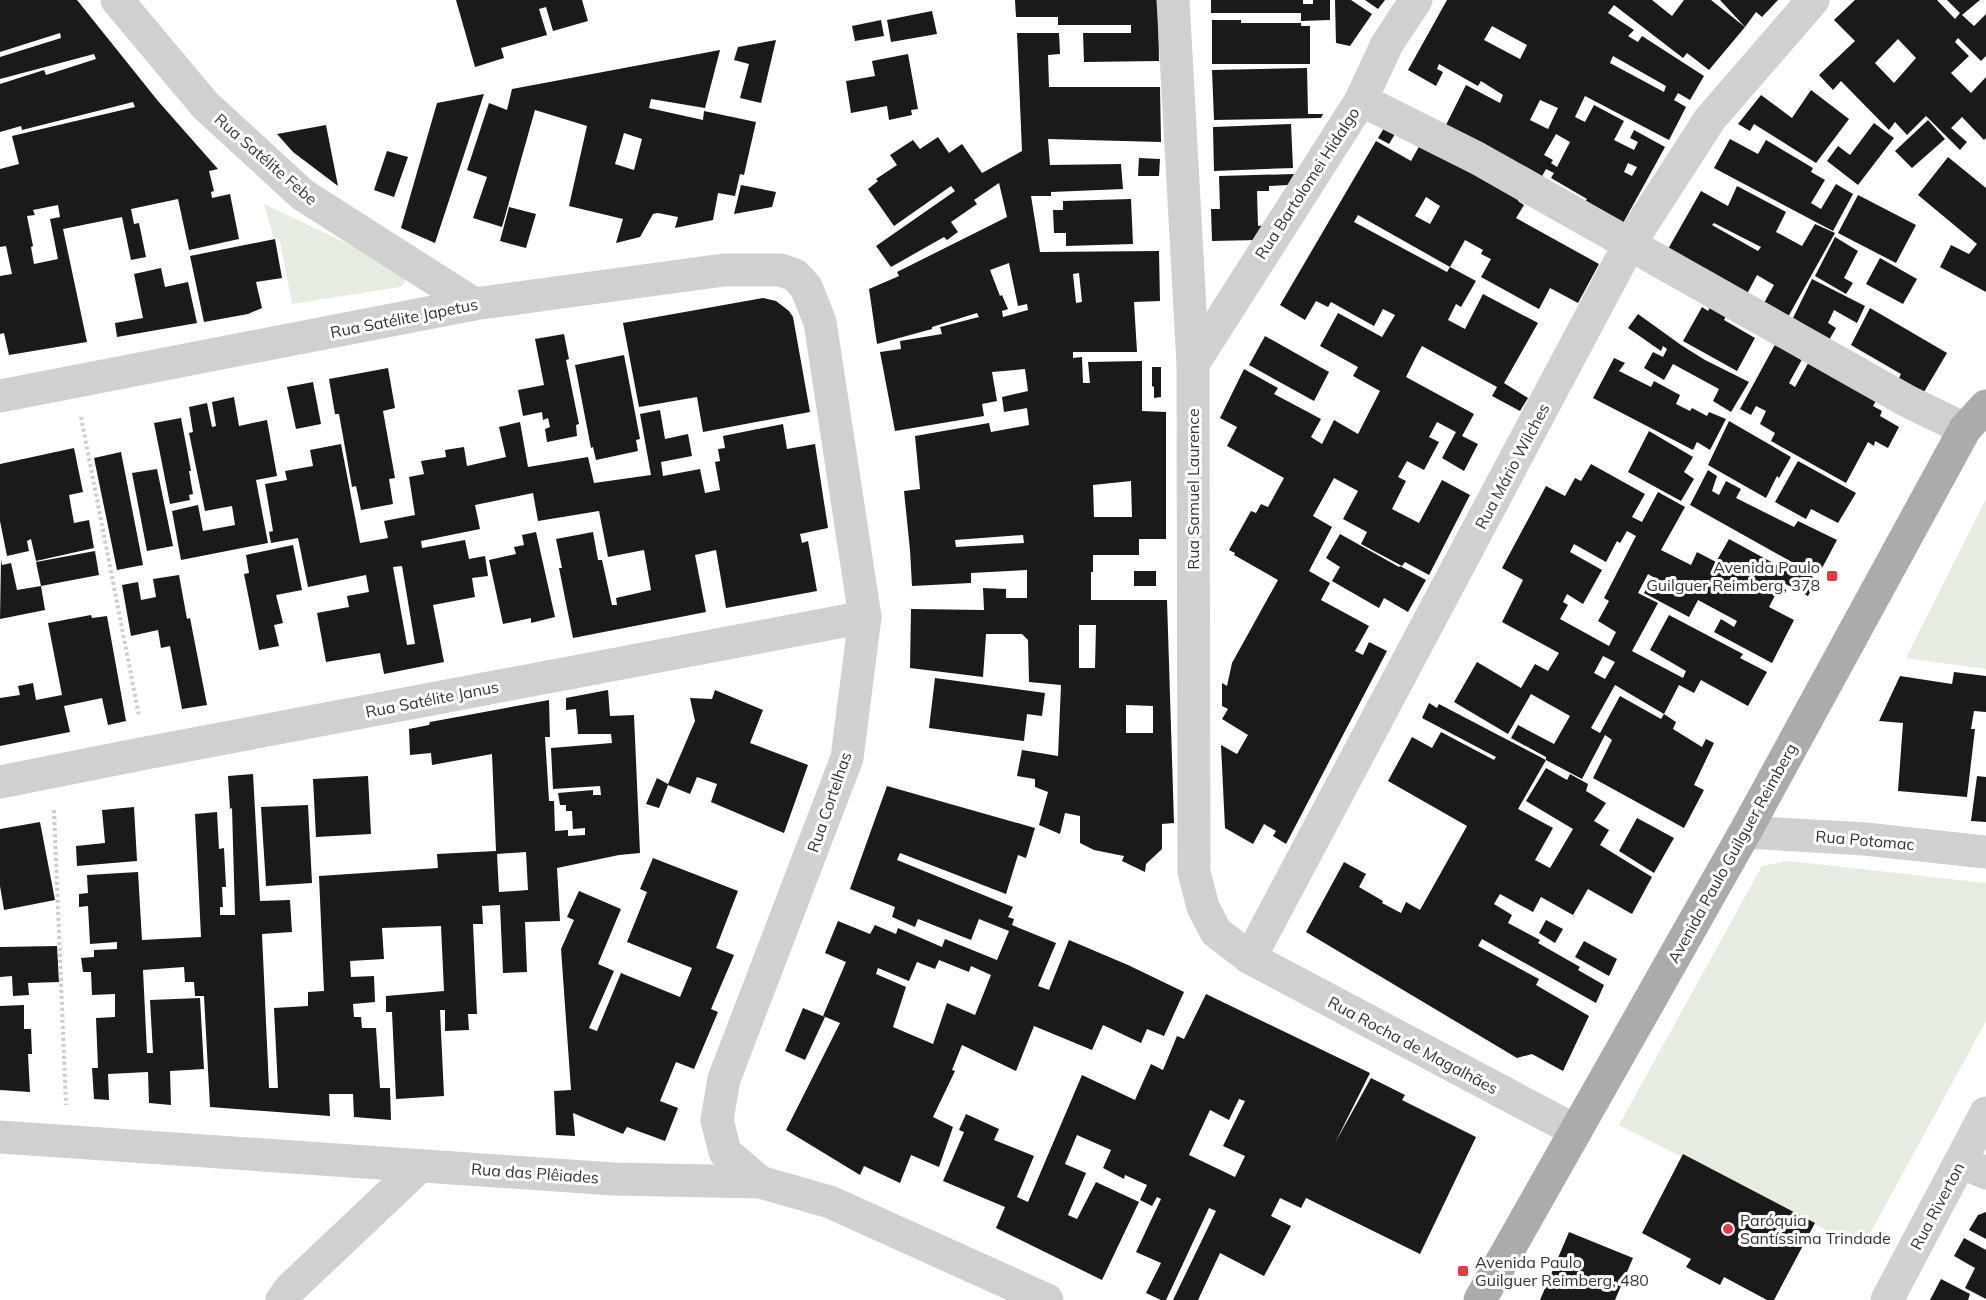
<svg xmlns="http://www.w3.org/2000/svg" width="1986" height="1300" font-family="Mulish,sans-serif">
<rect width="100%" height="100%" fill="#fff"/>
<!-- green -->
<g fill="#e6ecdf">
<polygon points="264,204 399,268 406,273 405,282 400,287 292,304 280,241 273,235"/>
<polygon points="1986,499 1986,669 1906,658"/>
<polygon points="1789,861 1986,883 1986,1021 1862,1248 1619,1125 1762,866"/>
</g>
<!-- building -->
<g fill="#1a1a1a" fill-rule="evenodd">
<path d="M0 0H77L158 101 218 169 209 171 214 191 211 192 212 198 230 194 239 239 189 250 178 199 131 209 134 224 139 223 146 257 131 260 122 217 63 229 87 342 9 355 4 333 0 334V276L12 274 6 246 0 247V169L19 164 12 136 135 107 133 102 22 130 21 126 0 132V84L44 70 46 75 96 59 94 54 0 79V57L61 38 60 33 0 52ZM58 205 60 217 50 219 58 259 34 264 31 247 33 246 27 216 35 215 33 210Z"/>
<polygon points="456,0 582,0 588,21 553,31 546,7 539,9 547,35 501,48 504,58 475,67"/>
<polygon points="1015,0 1158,0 1159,61 1084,62 1083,33 1131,33 1131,25 1058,25 1058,17 1016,17"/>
<polygon points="1211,0 1303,0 1303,4 1313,4 1313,0 1330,0 1330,20 1301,21 1301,13 1211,13"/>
<polygon points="1335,0 1351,0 1372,14 1350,46 1336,43"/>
<polygon points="1365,0 1385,0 1378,9"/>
<path d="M1447 0H1652L1672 16 1684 0H1711L1745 27 1709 70 1687 53 1683 58 1614 5 1608 13 1634 30 1628 36 1638 42 1642 36 1704 76 1690 100 1678 93 1674 100 1686 107 1669 140 1585 96 1575 117 1585 122 1594 105 1624 121 1614 140 1634 150 1638 142 1630 138 1634 130 1665 147 1622 225 1584 204 1587 199 1551 178 1554 173 1546 169 1540 180 1444 129 1466 85 1500 103 1503 95 1481 81 1478 86 1439 64 1437 69 1443 72 1436 86 1408 70ZM1492 26 1527 45 1520 59 1484 40ZM1613 56 1666 86 1664 92 1610 63ZM1540 100 1558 108 1548 129 1530 120ZM1556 134 1570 142 1557 167 1551 163 1553 160 1544 155ZM1628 163 1637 167 1632 176 1624 172Z"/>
<polygon points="1720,0 1778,0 1762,17 1756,12 1745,27"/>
<path d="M1855 0H1937L1955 19 1960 13 1947 0H1980L1962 15 1974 26 1986 14V56L1981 61 1958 38 1955 42 1969 56 1951 73 1971 93 1986 77V138L1984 140 1962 117 1951 128 1967 142 1960 150 1926 116 1907 135 1895 122 1889 130 1841 81 1833 90 1819 75 1855 41 1834 20ZM1898 39 1916 58 1894 83 1875 63Z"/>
<polygon points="932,11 937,34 891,42 887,20"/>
<polygon points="881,20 884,36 855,41 852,26"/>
<polygon points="1212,20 1241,20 1241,23 1301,23 1301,26 1310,26 1310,64 1212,64"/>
<path d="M1017 33H1059L1060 54 1048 55 1049 87H1160L1161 142 1048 139 1050 165 1121 164 1123 189 1051 192V196H1031L1040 252 1159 251 1160 301 1134 302 1137 352H1073V358L1082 357 1083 383H1090L1088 362 1142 361V411L1166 412V539H1139V555H1093V572H1091V600H1167L1174 823 1162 824V849L1146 864 1145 872 1122 861 1124 856 1094 850 1080 843V816L1065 813 1060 834 1039 825 1048 792 1035 787V779L1017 776 1022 750 1058 756 1061 685 1029 682 1028 640 1022 634H986L983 677 910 668 911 609 984 610 983 588 1006 589V598H1027V570L971 573V583L912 586 910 550 904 491 920 489 915 436 989 423 991 432 1029 425 1027 408 1004 412 1002 397 1028 391 1025 369 992 372 997 401 982 404 984 416 895 431 880 352 901 349 900 341 942 334 940 327 979 317 977 313 932 327V329L877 344 869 289 899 276 897 272 1007 217 999 183 974 200 977 204 951 222 958 232 947 240 944 237 891 267 876 246 955 191 951 186 894 226 868 189 878 181 876 179 897 165 890 155 913 140 920 149 938 137 949 153 962 144 982 173 1022 151ZM1009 263 1018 306 1027 304 1028 310 1003 317 1002 311 1008 309 1002 295 1000 296 990 270ZM1079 273 1082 302 1076 303 1073 274ZM1131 481 1132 517H1094L1093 485ZM1023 535 1024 543 956 547 955 540ZM1079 625H1096L1095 668H1079ZM1126 705 1153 706V733H1126Z"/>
<polygon points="776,40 761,103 740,98 749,64 734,60 738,47"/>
<path d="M720 50 705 108 651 99 649 108 703 120 704 111 756 122 744 175 740 174 735 196 718 193 713 220 675 228 678 217 658 213 653 214 640 237 616 243 623 219 569 206 587 126 535 110 502 227 473 218 487 177 467 170 489 103 507 110 512 89ZM624 133 642 139 634 170 615 164Z"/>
<polygon points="908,54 918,109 911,110 912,115 889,120 887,106 851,113 846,81 875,76 872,61"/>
<polygon points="1307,68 1308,114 1323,114 1321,118 1214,120 1212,70"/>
<polygon points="1811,90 1849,119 1816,163 1754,124 1750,131 1738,124 1761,95 1792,118"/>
<polygon points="484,94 435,243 401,228 437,103"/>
<polygon points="1928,120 1945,139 1912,168 1895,151"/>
<polygon points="1387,123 1398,129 1389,144 1378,138"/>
<polygon points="1874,123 1894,138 1858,185 1827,161 1838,146 1850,155"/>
<polygon points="1291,124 1293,168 1214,171 1213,127"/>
<polygon points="326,125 338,186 293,152 277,134"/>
<polygon points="1730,139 1758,154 1766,140 1813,168 1811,172 1825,180 1811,203 1821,209 1836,184 1853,194 1833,231 1714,168"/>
<path d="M1376 141 1411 161 1422 141 1521 195 1518 201 1524 205 1516 218 1599 264 1578 303 1550 288 1539 309 1481 277 1491 259 1481 254 1483 250 1465 240 1450 267 1476 281 1461 307 1456 304 1448 320 1465 329 1483 294 1538 323 1504 383 1528 398 1520 411 1492 396 1497 387 1422 346 1417 355 1406 377 1474 414 1462 436 1478 444 1464 471 1442 458 1456 432 1437 422 1429 437 1439 442 1424 470 1407 461 1398 477 1406 481 1392 509 1419 523 1442 480 1470 495 1429 575 1405 562 1402 566 1361 544 1367 532 1343 519 1358 491 1334 478 1313 516 1332 527 1309 571 1330 583 1321 600 1369 626 1355 651 1363 655 1369 642 1387 651 1286 844 1273 836 1276 831 1264 824 1253 844 1225 828 1221 745 1237 754 1248 735 1222 719 1228 709 1222 706V683L1227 686 1232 663 1278 580 1234 555 1235 553 1229 550 1251 511 1256 513 1261 504 1268 507 1284 478 1227 446 1237 427 1220 418 1244 369 1278 388 1274 394 1321 419 1311 437 1322 444 1334 420 1358 434 1380 391 1353 376 1358 367 1320 346 1338 313 1382 337 1395 315 1383 309 1374 326 1331 302 1328 307 1316 301 1305 320 1280 305ZM1426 197 1440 206 1430 224 1415 216ZM1358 215 1450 267 1447 272 1354 222Z"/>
<polygon points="387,151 408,157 394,197 374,190"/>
<polygon points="1948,157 1986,188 1986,292 1940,267 1951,245 1969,254 1977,244 1918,195"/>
<polygon points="1139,158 1160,159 1159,176 1138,176"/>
<polygon points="1294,174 1288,185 1269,186 1269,191 1257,191 1258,226 1266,225 1257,240 1212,241 1211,209 1220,209 1219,176"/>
<polygon points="741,185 776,192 772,207 734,214"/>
<path d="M1737 186 1786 212 1776 232 1802 246 1815 224 1835 233 1788 317 1764 303 1774 285 1757 275 1747 294 1668 249 1701 191 1728 206ZM1714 223 1761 247 1758 251 1712 225Z"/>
<polygon points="1858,195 1916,225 1896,263 1838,233"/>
<polygon points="1131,199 1133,244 1066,246 1066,233 1054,233 1053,210 1063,210 1063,201"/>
<polygon points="509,207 536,214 526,248 500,241"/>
<polygon points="1835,237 1858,251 1844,278 1853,283 1846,294 1815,276"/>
<polygon points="275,239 282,278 256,282 262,308 248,314 204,322 190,256"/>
<polygon points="1880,258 1917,279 1903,304 1866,284"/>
<polygon points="161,268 165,287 188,282 197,323 117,337 115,323 143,318 134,274"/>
<polygon points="1812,279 1865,306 1857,323 1834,310 1828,323 1836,328 1829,340 1793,318"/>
<polygon points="763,298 776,301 789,311 793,317 810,412 703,432 697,397 639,407 623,323"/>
<polygon points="1712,303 1728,312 1724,320 1755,338 1737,371 1683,341 1702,307 1708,311"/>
<polygon points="1870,308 1947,353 1924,392 1899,378 1901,374 1851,345"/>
<polygon points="1638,314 1681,345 1705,360 1749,382 1731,412 1713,401 1719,389 1673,364 1664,380 1644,368 1653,352 1663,357 1667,349 1663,346 1661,351 1628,328"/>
<polygon points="564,334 569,359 566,360 579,424 576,425 577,436 547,442 545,429 550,427 548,418 543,420 542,412 523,416 518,390 544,385 535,339"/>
<polygon points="1265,336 1329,372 1314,401 1249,365"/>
<polygon points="1778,339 1805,354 1789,383 1795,387 1811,358 1879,396 1873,406 1882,411 1880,416 1899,427 1888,448 1875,441 1874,446 1868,442 1846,483 1771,441 1775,433 1760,424 1766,411 1756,406 1751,415 1740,409"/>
<polygon points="624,355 640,439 636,440 638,451 596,460 593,447 591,448 575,365"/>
<polygon points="1614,358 1625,363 1619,371 1651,387 1654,381 1680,395 1676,404 1690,411 1692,408 1707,416 1709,412 1726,419 1710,450 1697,442 1693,450 1593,398"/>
<polygon points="1152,367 1161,367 1161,397 1154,398 1154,387 1152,386"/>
<polygon points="388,368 395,408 383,411 395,478 389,479 393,504 361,510 356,486 352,487 339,414 335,414 329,379"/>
<polygon points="313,382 321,424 296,429 287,387"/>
<polygon points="234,397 239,426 267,420 277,476 256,480 268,543 181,560 172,511 198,505 203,531 235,525 232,506 205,511 189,433 193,432 189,407 207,403 212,427 216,426 212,402"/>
<path d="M660 410 665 439 688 434 692 456 661 462 663 476 700 469 705 493 720 490 715 462 720 461 718 449 725 448 723 436 783 424 787 449 815 444 828 528 800 534 802 543 808 541 817 591 726 608 716 550 695 555 706 612 573 638 559 568H562L556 539 593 532 598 560H602L612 605H617L616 598 651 590 644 550 608 557 599 511 538 521 533 493 475 505 480 529 421 541 422 548 465 540 469 559 485 556 488 576 472 578 475 597 433 605 444 662 384 674 380 653 326 662 317 613 349 607 347 596 369 592 366 575 308 587 298 538 271 543 269 532 273 531 265 484 287 480 285 471 313 466 310 450 341 444 360 543 388 538 384 521 415 515 409 477 424 474 421 461 446 457 445 450 464 447 467 466 506 457 499 427 520 422 528 467 588 457 594 483 651 475 640 414ZM402 566 415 644 407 645 393 567Z"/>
<polygon points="181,418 191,471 189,471 193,494 189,495 190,500 170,504 154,423"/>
<polygon points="1729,421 1791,457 1779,478 1777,476 1766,498 1708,465"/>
<polygon points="1649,431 1693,457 1684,472 1694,479 1681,501 1628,472"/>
<polygon points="74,448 83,492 69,495 74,523 89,520 94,548 36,561 31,539 27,541 29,551 7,556 0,521 0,464"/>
<polygon points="121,452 143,565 117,570 94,458"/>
<polygon points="1798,461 1856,493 1838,523 1811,509 1806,519 1775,502"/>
<path d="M1591 464 1645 494 1632 517 1642 522 1658 492 1685 507 1661 550 1691 565 1697 552 1716 562 1729 539 1786 570 1789 564 1817 579 1808 596 1782 582 1769 607 1794 620 1772 663 1714 632 1721 619 1734 627 1737 621 1698 600 1689 617 1644 593 1653 577 1648 574 1638 593 1658 603 1632 651 1683 678 1686 671 1650 650 1669 615 1743 654 1740 658 1767 672 1748 706 1701 680 1694 693 1679 685 1664 714 1676 722 1673 729 1702 747 1706 739 1714 743 1694 785 1704 790 1684 828 1593 778 1612 740 1605 735 1582 779 1546 760V757L1511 738 1518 725 1554 744 1570 716 1531 694 1508 734 1454 702 1477 662 1521 688 1535 664 1548 671 1559 653 1502 622 1523 580 1502 568 1546 486 1565 496 1575 478 1581 481ZM1627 531 1636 536 1604 598 1609 601 1598 621 1616 632 1609 646 1560 619 1568 605 1563 602 1567 594 1583 604 1602 570 1570 552 1574 544 1606 562 1617 541 1620 543ZM1603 656 1615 662 1605 679 1594 673ZM1615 685 1664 714 1661 719 1620 696 1600 733 1591 728Z"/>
<polygon points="157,469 173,546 147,551 132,473"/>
<polygon points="1708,470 1717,476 1712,491 1719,495 1726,481 1741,489 1736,498 1794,527 1798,521 1837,540 1821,570 1815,574 1790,561 1690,505"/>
<polygon points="536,532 555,617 531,623 531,618 503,624 489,560 516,554 514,547 524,545 522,535"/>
<polygon points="1340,534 1399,567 1400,566 1426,580 1408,612 1384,598 1379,608 1332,581 1340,567 1326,558"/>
<polygon points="293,545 302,590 276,595 283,623 274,625 279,646 259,650 244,574 249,573 246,555"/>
<polygon points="95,551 99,575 41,586 36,562"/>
<polygon points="1,559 2,565 11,563 17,590 41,586 45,610 0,619"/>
<rect x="1134" y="571" width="22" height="15"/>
<polygon points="179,575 187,619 190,618 207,705 182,709 170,646 161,648 158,630 131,636 122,585 138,582 141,600 156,597 153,579"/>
<polygon points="91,615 92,618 107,616 126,721 108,725 102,698 64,706 70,732 0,746 0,698 20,695 18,686 33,683 36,700 62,695 48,623"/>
<polygon points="1954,672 1986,676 1986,712 1974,711 1971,729 1975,729 1967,797 1898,791 1903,723 1879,721 1900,676 1952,684"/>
<polygon points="935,678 1045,693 1042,716 1027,714 1024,741 929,728"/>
<path d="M608 690 610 716 634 715 640 853 619 855 557 868 560 921 525 922 527 972 503 973 500 905 482 906 483 924H473L477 1014H468L469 1030 445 1031V1010H440L444 1096 396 1099 392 1012H386V996L444 991 441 926 382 928 384 959 350 961 351 977 374 976 375 1002 353 1004 354 1017H361L362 1028H376L380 1088H390L391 1120 354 1117 353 1094H329L330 1116 210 1107 204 996H195L194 982H185L184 967 143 970 147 1053H153L150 1000 200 998 204 1069 170 1071 171 1105 149 1103 148 1072 108 1074 109 1100 94 1099 92 1068H98L96 1018 115 1017V994L92 995 91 972H83L81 958 94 957V950L117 949V942L90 944 88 906 79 907V894L88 893 87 875 138 872 142 940 201 937 195 814 217 812 219 849 224 848 226 887H222L223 907H220V915H235L232 808 230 809 228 776 253 774 260 901 290 900 292 932 262 934 269 1088H278L274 1008 308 1006V992L324 991 319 876 438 868 437 854 496 851 492 754 432 765 431 753 410 755 409 729 429 725 430 722 549 700 550 737H545L549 801H554L555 831 568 830V836L585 835V828L573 829 572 811H566V805H560L558 793 593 790V795H601L600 786 553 789 551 748 612 743 611 734H578L576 709 566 710V698ZM526 852 528 890 499 892 497 854Z"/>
<polygon points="715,690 763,710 750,743 808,765 784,833 711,802 717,784 697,777 690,794 668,785 659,808 646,804 657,778 668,784 695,721 690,698 712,699"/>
<polygon points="1429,703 1437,708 1439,704 1546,760 1518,809 1553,828 1535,860 1550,868 1573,829 1526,801 1546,768 1567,780 1570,774 1588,784 1586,791 1606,803 1594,821 1609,830 1600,845 1652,877 1632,914 1588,889 1573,915 1541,897 1533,912 1500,894 1494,904 1512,915 1508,923 1540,940 1538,943 1580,967 1578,970 1604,985 1596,1003 1482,939 1478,946 1539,979 1536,985 1589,1016 1563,1071 1532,1054 1517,1058 1306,932 1344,862 1366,874 1359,887 1383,901 1382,903 1401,913 1406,902 1420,910 1467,826 1388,781 1412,737 1432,748 1441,732 1494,760 1496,757 1422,718"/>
<polygon points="368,776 371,834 316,837 313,779"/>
<polygon points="1977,776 1986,777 1986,822 1971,821"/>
<path d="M887 786 1035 828 1026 858 1018 855 1006 894 900 853 897 860 1013 907 1008 917 1014 919 1012 925 1056 943 1038 986 1049 990 1069 940 1128 965 1184 992 1164 1036 1147 1029 1141 1043 1103 1025 1092 1050 1034 1026 1016 1071 962 1045 952 1070 955 1071 933 1117 953 1127 939 1167 911 1155 900 1183 864 1166 860 1175 786 1130 840 1023 823 1016 846 962 825 953 838 921 870 934 875 925 896 934 898 928 942 947 945 939 997 960 1009 931 979 919 971 940 918 919 915 927 892 917 895 907 850 889ZM939 960 969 972 971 966 991 975 975 1015 947 1003 933 1044 893 1027 906 987 876 974 878 968 909 981 917 962 935 969Z"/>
<polygon points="308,805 312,883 266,886 261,807"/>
<polygon points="134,807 137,861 77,866 76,846 105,843 102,810"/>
<polygon points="1637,818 1674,838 1654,873 1619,851"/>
<polygon points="40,822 55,900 4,910 0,886 0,829"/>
<polygon points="653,858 738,891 716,948 734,955 711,1009 718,1012 694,1069 676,1062 660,1101 678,1108 665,1141 627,1127 623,1134 573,1113 575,1136 556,1135 554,1091 571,1090 561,949 574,920 567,917 579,891 621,909 598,964 614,971 589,1028 597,1031 621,973 680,997 692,968 627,942 647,892 640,889"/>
<polygon points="1546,920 1563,929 1555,943 1539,933"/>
<polygon points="1584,941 1617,959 1609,976 1575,957"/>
<polygon points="57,946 59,982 28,983 29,995 13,996 12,976 0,977 0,947"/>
<path d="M1206 994 1370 1073 1335 1143 1371 1078 1405 1095 1402 1100 1476 1137 1420 1254 1306 1198 1301 1208 1280 1198 1271 1216 1291 1226 1264 1276 1220 1253 1198 1300H1173L1216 1211 1209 1208 1166 1300H1161L1146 1293 1161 1263 1136 1252 1161 1199 1157 1197 1152 1206 1140 1200 1147 1185 1125 1175 1124 1179 1103 1168 1111 1150 1077 1135 1065 1164 1086 1173 1068 1215 1077 1219 1096 1182 1139 1202 1102 1280 996 1228 1005 1207 943 1181 964 1132 959 1130 966 1114 999 1129 994 1140 1034 1156 1017 1197 1028 1202 1082 1075 1135 1100 1151 1064 1163 1070 1177 1036 1184 1039ZM1239 1099 1245 1101 1223 1146 1245 1156 1235 1177 1189 1155 1210 1110 1229 1120Z"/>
<polygon points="24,1005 24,1029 31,1029 32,1054 28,1054 30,1092 0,1090 0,1006"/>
<polygon points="803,1008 825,1017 805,1060 785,1051"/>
<polygon points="1683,1154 1815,1223 1774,1300 1767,1300 1724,1277 1720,1285 1686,1267 1691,1259 1642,1233"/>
<polygon points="1986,1212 1986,1239 1969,1230 1978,1215"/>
<polygon points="1569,1232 1633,1258 1615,1300 1540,1300"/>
<polygon points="1964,1238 1986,1250 1986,1299 1965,1288 1975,1268 1954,1256"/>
<polygon points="1941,1279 1970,1294 1968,1300 1930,1300"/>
</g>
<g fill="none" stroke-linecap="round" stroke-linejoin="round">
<!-- path -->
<g stroke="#cdcdcd" stroke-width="4" stroke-dasharray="3 3" stroke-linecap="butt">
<polyline points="81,417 139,716"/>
<polyline points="54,810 66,1105"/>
</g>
<!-- minor -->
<g stroke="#d0d0d0" stroke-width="33">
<polyline points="117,0 205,105 303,195 474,304"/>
<polyline points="1173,0 1193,364 1194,872 1203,907 1216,932 1250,958 1576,1131"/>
<polyline points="1361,100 1477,158 1907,401 1965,429"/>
<polyline points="1193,364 1361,100 1387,44 1416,0"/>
<polyline points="0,396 474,304 724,270 780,270 795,275 806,287 820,322 865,617 847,758 724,1079 717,1120 725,1152 760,1182"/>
<polyline points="0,782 146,753 865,617"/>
<polyline points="1745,832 1865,839 1986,852"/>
<polyline points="1250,958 1630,243 1710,119 1813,0"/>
<polyline points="0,1137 614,1179 760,1182 830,1202 1047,1300"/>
<polyline points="1961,1162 1986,1173"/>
<polyline points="282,1300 291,1288 420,1166"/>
<polyline points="1887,1300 1986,1113"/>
</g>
<!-- major -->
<polyline stroke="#ababab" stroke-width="33" points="1480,1300 1745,832 1965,429 1986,406"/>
</g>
<!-- markers -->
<g fill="#e63946" stroke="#fff" stroke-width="2">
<rect x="1826" y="570" width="12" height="12" rx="3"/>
<circle cx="1728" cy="1229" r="6"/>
<rect x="1457" y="1265" width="12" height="12" rx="3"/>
</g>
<g text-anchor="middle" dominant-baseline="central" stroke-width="6" stroke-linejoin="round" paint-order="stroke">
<!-- street labels -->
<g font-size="16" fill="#333" stroke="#fff">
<text transform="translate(266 159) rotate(41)">Rua Satélite Febe</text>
<text transform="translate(1307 183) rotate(-57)">Rua Bartolomei Hidalgo</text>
<text transform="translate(404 318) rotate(-11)">Rua Satélite Japetus</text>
<text transform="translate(1512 466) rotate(-62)">Rua Mário Wilches</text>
<text transform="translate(1193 489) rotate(-90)">Rua Samuel Laurence</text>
<text transform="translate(432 699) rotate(-11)">Rua Satélite Janus</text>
<text transform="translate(829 802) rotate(-71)">Rua Cortelhas</text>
<text transform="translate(1865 840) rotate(5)">Rua Potomac</text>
<text transform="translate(1732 853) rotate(-61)">Avenida Paulo Guilguer Reimberg</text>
<text transform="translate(1413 1045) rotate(28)">Rua Rocha de Magalhães</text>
<text transform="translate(535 1173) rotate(4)">Rua das Plêiades</text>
<text transform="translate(1937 1206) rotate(-62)">Rua Riverton</text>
</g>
<!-- poi labels -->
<g font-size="16" fill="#333" stroke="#fff" text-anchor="start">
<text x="1820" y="567" text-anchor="end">Avenida Paulo<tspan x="1820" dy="18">Guilguer Reimberg, 378</tspan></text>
<text x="1740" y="1220">Paróquia<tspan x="1740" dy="18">Santíssima Trindade</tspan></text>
<text x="1475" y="1262">Avenida Paulo<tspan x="1475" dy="18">Guilguer Reimberg, 480</tspan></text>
</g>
</g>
</svg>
